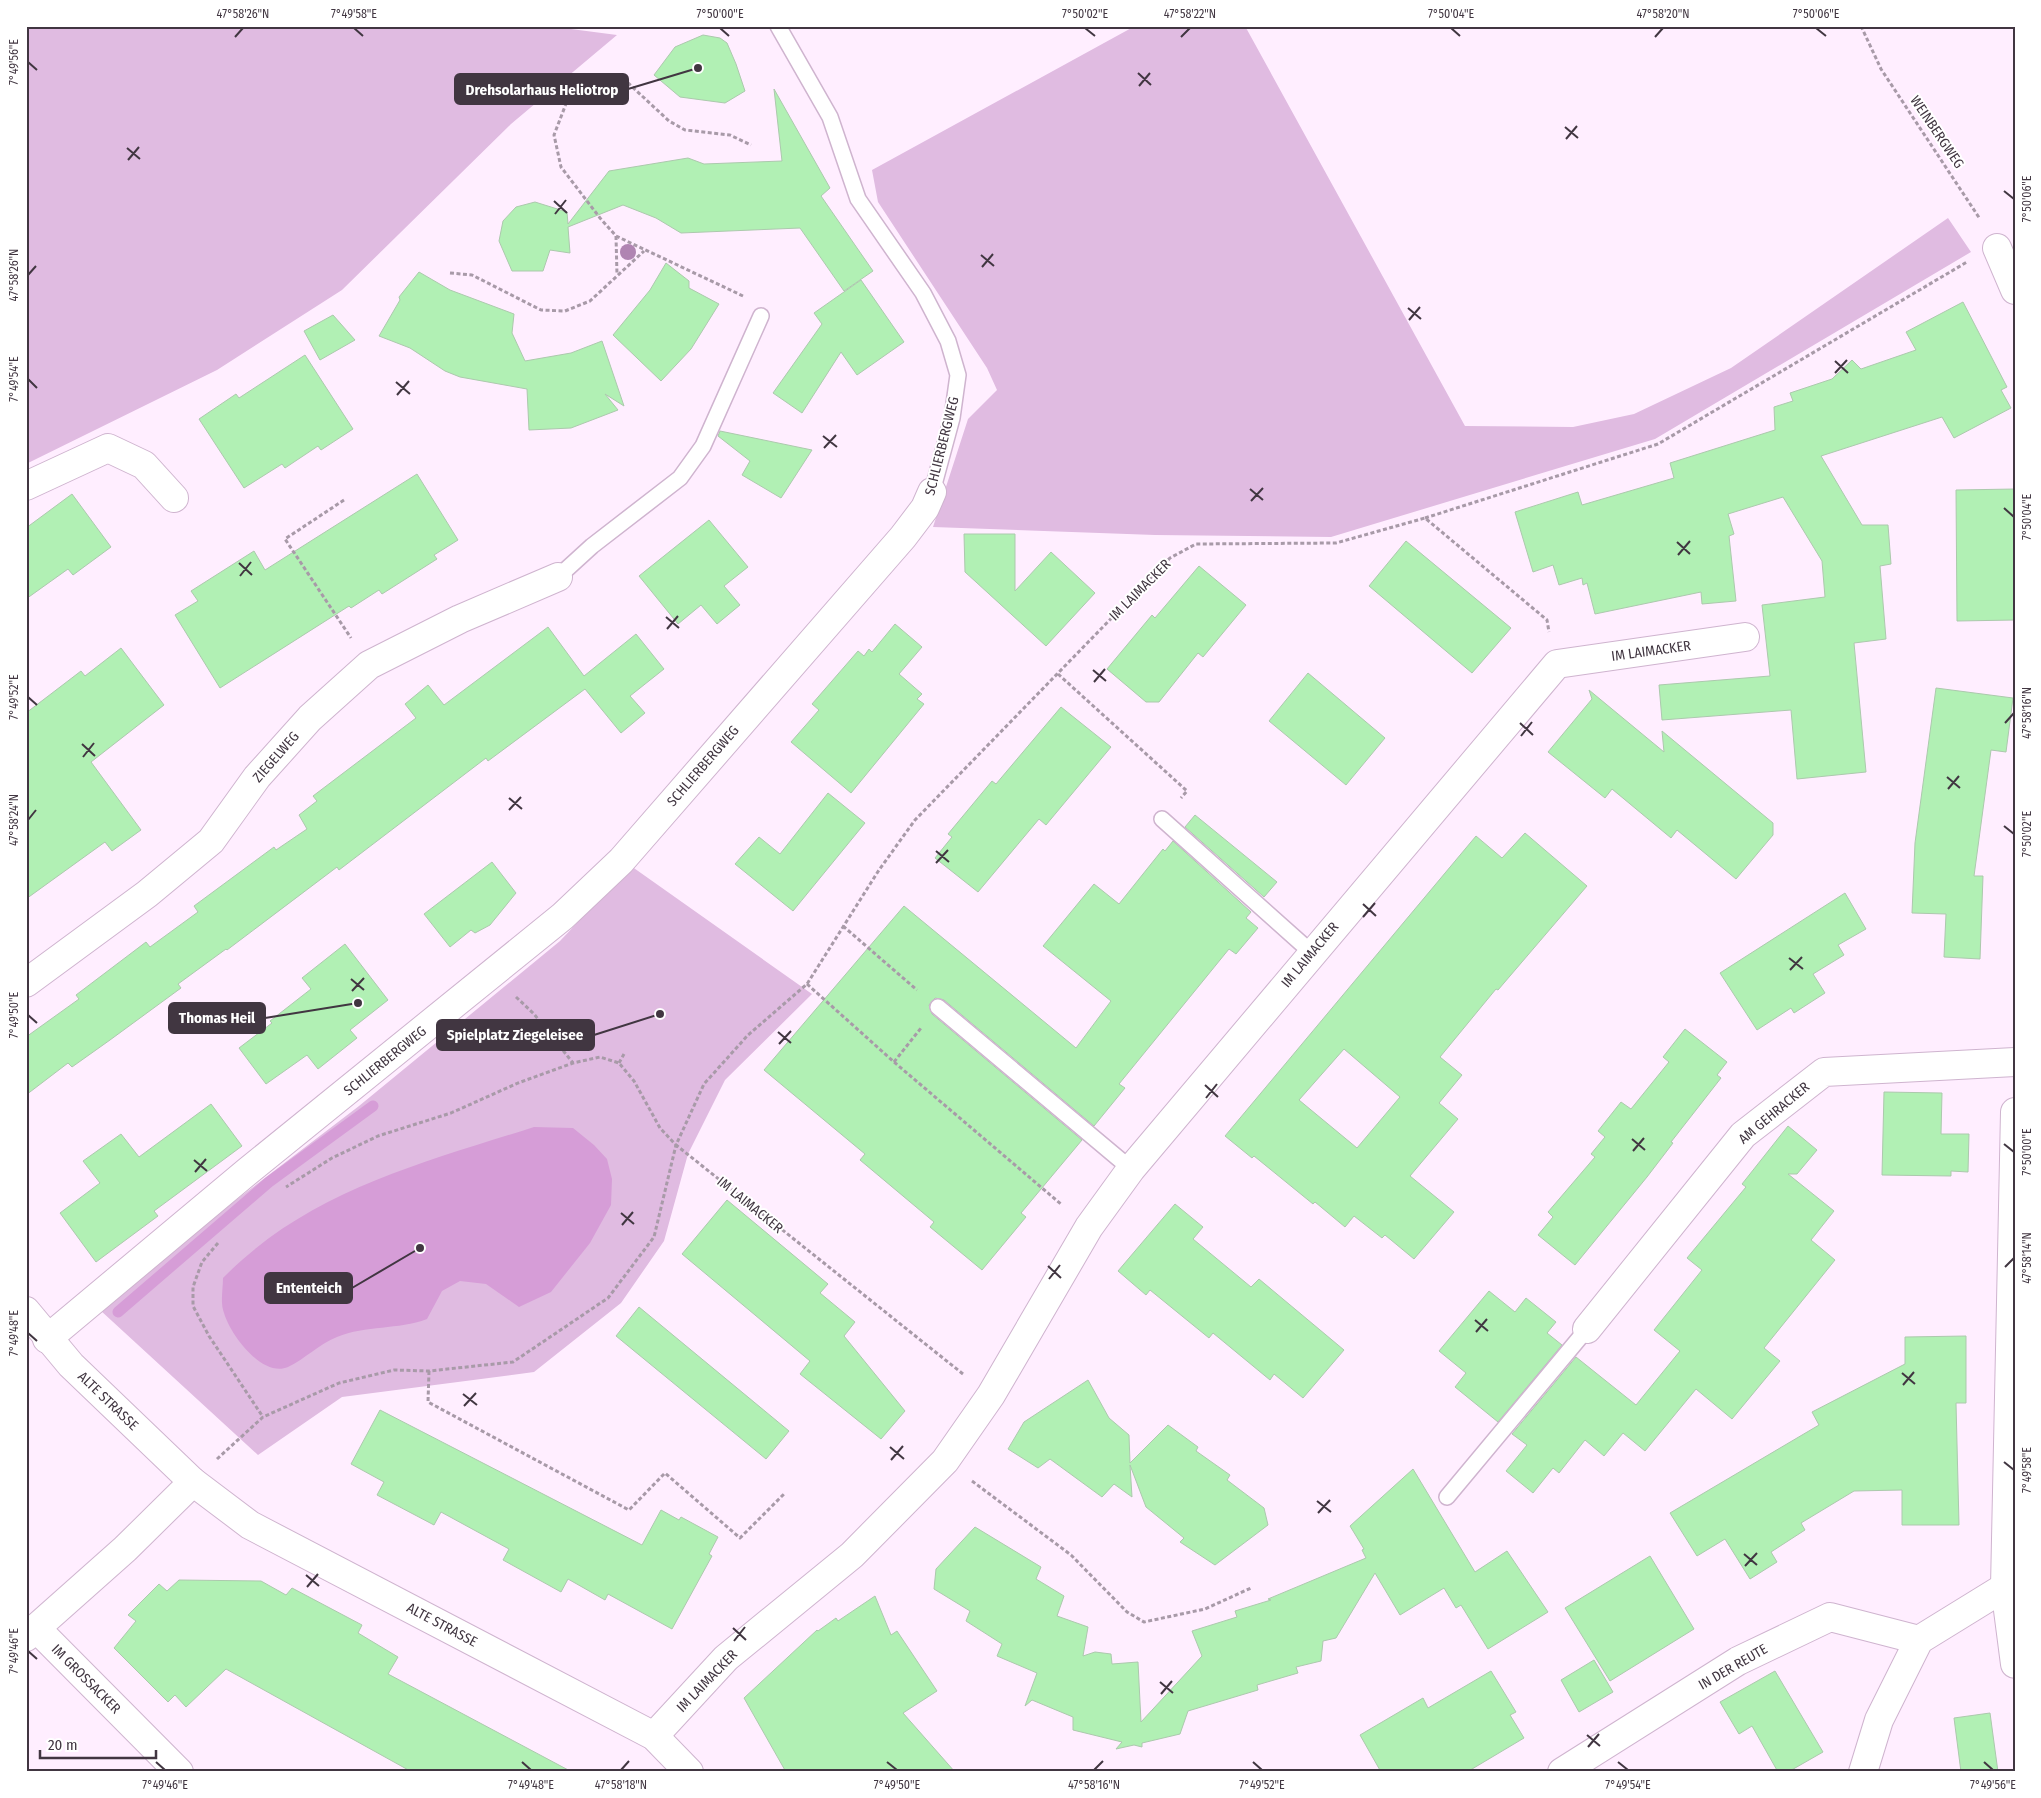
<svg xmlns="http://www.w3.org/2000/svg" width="2041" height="1798" font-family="'Fira Sans Condensed',sans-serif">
<rect width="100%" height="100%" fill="#fef"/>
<!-- green -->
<g fill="#e0bbe1">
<polygon points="26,26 548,26 617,35 511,124 342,290 217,370 26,464"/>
<polygon points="1135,26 1245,26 1465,426 1573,427 1634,414 1731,368 1948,218 1971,252 1655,439 1331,537 1155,535 933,527 968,419 997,390 987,368 878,202 872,170"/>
<polygon points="631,866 812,994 725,1080 688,1154 664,1241 621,1303 534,1372 342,1397 258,1455 100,1310 185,1239 359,1106 560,941"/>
</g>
<!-- water -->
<path fill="#d69dd7" d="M534 1127 573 1128 594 1145 607 1159 612 1179 611 1205 590 1243 551 1292 519 1307 486 1284 460 1281 442 1291 427 1319C398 1330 366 1325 337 1337 319 1344 305 1359 288 1367 262 1378 230 1334 224 1313 220 1303 223 1289 223 1278 308 1191 422 1163 534 1127Z"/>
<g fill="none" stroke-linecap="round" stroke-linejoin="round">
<!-- stream -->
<polyline stroke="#d69dd7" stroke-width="11" points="118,1312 269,1182 373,1106"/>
</g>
<!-- building -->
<g fill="#b1f0b4" stroke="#acc9ad" fill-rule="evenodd">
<polygon points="703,35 720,38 727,43 736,64 745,91 725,103 680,97 654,75 675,47"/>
<polygon points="774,89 830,188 821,196 873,271 844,291 800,228 681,233 656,218 623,205 568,227 570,253 550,250 543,271 512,271 499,241 503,221 516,207 535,202 567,212 568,224 609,171 688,158 704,164 782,161"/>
<polygon points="666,263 689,281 689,288 719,304 691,349 661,381 613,335 650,290"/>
<polygon points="419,272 450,290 514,314 512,333 525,361 571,353 602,341 624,406 605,394 618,410 571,428 529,430 527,389 460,377 445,371 410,348 379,336 400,300 399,297"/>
<polygon points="861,280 904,342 857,375 841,352 802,413 773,393 822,324 814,313"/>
<polygon points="1963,302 2007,387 2001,390 2011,408 1954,438 1942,417 1821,456 1862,525 1888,525 1891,564 1880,566 1886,639 1854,643 1866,772 1797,779 1791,710 1662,720 1659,685 1770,676 1762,605 1825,597 1822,561 1783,497 1728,514 1734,534 1729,536 1736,601 1702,604 1701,592 1595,614 1587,583 1583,585 1582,578 1559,585 1553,565 1533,572 1515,512 1578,492 1582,505 1674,478 1670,463 1775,430 1774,407 1793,401 1790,393 1832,379 1852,360 1861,369 1916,350 1906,332"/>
<polygon points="333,315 355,340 320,360 304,331"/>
<polygon points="305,355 353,429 321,450 318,446 285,468 282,464 244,488 199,419 236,394 239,398"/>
<polygon points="720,431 812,450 781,498 742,475 750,461 718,436"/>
<polygon points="417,474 458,540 434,555 437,559 382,594 379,590 351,608 349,606 220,688 175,615 198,601 191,591 254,551 265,570"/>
<polygon points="2015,489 2015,620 1957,621 1956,490"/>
<polygon points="72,494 111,547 73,575 68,569 26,599 26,528"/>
<polygon points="709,520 748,567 724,586 740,605 717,624 701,605 678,624 639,576"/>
<polygon points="964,534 1015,534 1015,591 1051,552 1095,593 1046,646 965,572"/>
<polygon points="1406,541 1511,628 1472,673 1369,586"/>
<polygon points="1199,566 1246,605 1203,657 1198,653 1159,702 1146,702 1107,669 1152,615 1155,618"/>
<polygon points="895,624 922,647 899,674 922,694 917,699 924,704 851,793 791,742 819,710 812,704 858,651 864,656 869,649 872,652"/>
<polygon points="548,627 584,676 636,634 664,669 630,696 645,713 621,733 585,689 488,761 486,758 339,870 337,867 227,950 226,949 178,984 181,988 110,1040 72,1067 68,1063 26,1095 26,1037 79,999 76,995 146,942 150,947 198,912 194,906 274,847 276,850 307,829 299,815 317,801 313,796 416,718 405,704 428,685 444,705"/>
<polygon points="121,648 164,705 91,762 141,830 112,851 105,842 26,899 26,713 81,671 85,676"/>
<polygon points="1308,673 1385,738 1346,785 1269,721"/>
<polygon points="1936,688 2013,698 2006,752 1991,750 1974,876 1983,876 1980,959 1944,957 1946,914 1912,913 1915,843"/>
<polygon points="1589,690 1664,752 1662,731 1773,823 1773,835 1736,879 1677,830 1671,838 1612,789 1605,798 1548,752 1592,699"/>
<polygon points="1061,707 1111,747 1046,825 1039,819 978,892 935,858 952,837 948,834 992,781 996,784"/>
<polygon points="828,793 865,823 793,911 735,864 759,837 780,854"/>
<polygon points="1195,815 1277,882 1264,897 1185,827"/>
<path d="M1525 833 1587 886 1498 990 1496 989 1440 1057 1462 1075 1439 1103 1458 1119 1410 1176 1454 1212 1414 1259 1385 1235 1382 1238 1354 1216 1345 1227 1315 1202 1313 1204 1254 1156 1252 1158 1225 1136 1476 836 1502 858ZM1344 1049 1400 1097 1357 1148 1299 1100Z"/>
<polygon points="1173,841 1251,912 1246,918 1258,928 1236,954 1229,949 1119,1084 1125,1088 1094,1126 944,1000 935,998 929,1005 932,1014 1082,1140 1021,1213 1026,1217 982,1270 930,1227 934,1222 860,1160 865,1154 764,1070 904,906 1076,1048 1111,1001 1043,946 1094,884 1119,904 1163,849 1165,851"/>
<polygon points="492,862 516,893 490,925 475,933 471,930 450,947 424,914"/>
<polygon points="1845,893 1866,929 1838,945 1844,955 1813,974 1825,993 1794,1013 1791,1008 1757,1030 1720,973"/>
<polygon points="345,944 388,1000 350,1030 357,1038 318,1069 307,1055 266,1084 239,1048 272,1023 270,1021 311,989 302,978"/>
<polygon points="1685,1029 1727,1062 1717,1075 1721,1078 1671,1142 1673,1143 1647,1177 1575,1265 1538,1235 1553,1217 1548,1212 1595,1157 1591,1154 1605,1137 1598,1131 1621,1102 1631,1109 1669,1062 1663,1057"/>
<polygon points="1884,1092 1942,1093 1941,1134 1969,1134 1968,1172 1951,1171 1951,1176 1882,1175"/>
<polygon points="211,1104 242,1146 154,1211 158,1216 96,1262 60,1213 100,1183 83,1161 121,1134 139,1157"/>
<polygon points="1788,1126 1817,1150 1797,1174 1788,1174 1834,1211 1811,1240 1835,1260 1764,1348 1780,1361 1732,1419 1696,1389 1645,1451 1623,1433 1604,1456 1585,1440 1559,1473 1553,1468 1533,1493 1506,1471 1527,1445 1512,1434 1576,1357 1636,1405 1680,1351 1654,1330 1702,1270 1687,1258 1746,1187 1742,1184"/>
<polygon points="727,1200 828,1284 820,1293 855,1322 844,1336 905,1411 881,1439 800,1374 810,1361 682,1254"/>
<polygon points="1175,1204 1203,1227 1193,1239 1251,1287 1259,1279 1344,1350 1303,1398 1274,1374 1270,1380 1213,1333 1209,1338 1150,1290 1146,1295 1118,1271"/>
<polygon points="1489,1291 1515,1312 1526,1298 1556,1322 1547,1333 1562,1345 1498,1422 1455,1387 1466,1373 1439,1351"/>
<polygon points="639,1307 789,1431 766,1459 616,1336"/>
<polygon points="1966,1336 1966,1403 1956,1403 1959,1525 1902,1525 1902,1490 1854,1491 1801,1523 1805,1530 1771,1552 1777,1562 1750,1579 1725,1539 1697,1556 1670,1513 1819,1425 1812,1412 1905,1364 1905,1337"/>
<polygon points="1088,1380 1109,1418 1129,1435 1130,1463 1168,1425 1198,1447 1196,1451 1230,1475 1227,1480 1264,1508 1268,1525 1215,1565 1180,1542 1184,1538 1146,1507 1130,1465 1132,1497 1114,1484 1102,1497 1050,1459 1038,1468 1008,1449 1024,1422"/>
<polygon points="380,1410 642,1545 661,1510 679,1520 681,1517 718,1537 709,1554 712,1556 672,1629 608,1594 605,1600 568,1579 561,1592 503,1560 509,1549 441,1512 434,1525 377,1495 384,1482 351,1464"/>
<polygon points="1413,1469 1475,1572 1507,1551 1548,1612 1488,1649 1461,1605 1456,1608 1444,1588 1400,1615 1375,1573 1336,1638 1323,1641 1321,1661 1296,1667 1298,1673 1257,1685 1258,1690 1188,1711 1180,1734 1142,1743 1142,1747 1134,1745 1116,1749 1122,1742 1073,1730 1073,1717 1032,1700 1025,1706 1037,1673 997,1656 1002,1644 966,1621 970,1611 934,1589 936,1569 975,1527 1041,1567 1036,1579 1064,1596 1057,1616 1088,1627 1083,1656 1095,1652 1111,1654 1112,1664 1138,1662 1141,1722 1202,1656 1192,1631 1237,1617 1235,1611 1271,1600 1268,1599 1366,1558 1362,1550 1364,1549 1350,1526"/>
<polygon points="1650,1556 1694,1629 1610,1681 1565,1608"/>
<polygon points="179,1580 261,1581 286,1595 292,1588 362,1625 358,1633 398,1657 388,1674 572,1772 412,1772 226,1669 186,1707 175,1695 168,1702 114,1648 136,1621 128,1615 159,1584 167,1591"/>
<polygon points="875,1596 891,1635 897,1631 937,1691 903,1713 955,1772 786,1772 744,1698 817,1630 818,1631 836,1618 838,1621"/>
<polygon points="1594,1660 1613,1692 1579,1712 1561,1680"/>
<polygon points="1491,1671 1516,1712 1510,1715 1524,1738 1467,1772 1381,1772 1360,1735 1423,1698 1428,1708"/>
<polygon points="1775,1671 1823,1752 1788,1772 1778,1772 1752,1726 1739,1734 1720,1702"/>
<polygon points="1990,1713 1998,1772 1961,1772 1954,1718"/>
</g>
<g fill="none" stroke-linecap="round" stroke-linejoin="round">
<!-- lane casing -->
<g stroke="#cfb4cf" stroke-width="18">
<g id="lane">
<polyline points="778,26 830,117 858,199 923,293 948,341 958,375 952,418 932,492"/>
<polyline points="558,577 592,546 680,478 703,446 761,316"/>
<polyline points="1162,819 1312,953"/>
<polyline points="938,1007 1131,1169"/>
<polyline points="1447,1497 1587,1329"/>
</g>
</g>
<!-- street casing -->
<g stroke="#cfb4cf" stroke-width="30">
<g id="street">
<polyline points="1997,248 2015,290"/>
<polyline points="26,486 108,448 144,465 174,498"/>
<polyline points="26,983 147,894 211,841 257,777 310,718 369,665 460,619 558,577"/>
<polyline points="2015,1112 2005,1587 2015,1664"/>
<polyline points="26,1311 71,1365 193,1482 250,1525 654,1736 689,1772"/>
<polyline points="1587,1329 1743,1135 1824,1072 2015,1062"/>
<polyline points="47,1339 248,1171 563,916 621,861 903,537 925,508 932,492"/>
<polyline points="36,1628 179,1772"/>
<polyline points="26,1637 125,1549 193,1482"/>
<polyline points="654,1736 726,1658 852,1555 945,1461 991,1395 1089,1227 1131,1169 1557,664 1745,637"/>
<polyline points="1562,1772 1738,1661 1830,1617 1919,1640"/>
<polyline points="1863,1772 1879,1720 1919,1640 2005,1587"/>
</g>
</g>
<!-- path -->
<g stroke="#a89aa8" stroke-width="3" stroke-dasharray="4 2.5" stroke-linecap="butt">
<polyline points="1861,26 1881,69 1980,219"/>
<polyline points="616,236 617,275"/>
<polyline points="450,273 472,275 541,310 565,311 590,301 644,251"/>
<polyline points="743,296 616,236 600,218 561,167 554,135 569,96 627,82 669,121 685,130 730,135 751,145"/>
<polyline points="344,500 285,539 351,638"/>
<polyline points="1425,518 1658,444 1967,262"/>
<polyline points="1058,674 1187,791 1181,798"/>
<polyline points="843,926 917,990"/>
<polyline points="807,984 894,1062 1062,1205"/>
<polyline points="516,997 534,1014 573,1063"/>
<polyline points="894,1062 921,1028"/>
<polyline points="619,1063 624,1054"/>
<polyline points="218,1243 202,1262 193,1287 193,1306 209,1336 263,1417"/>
<polyline points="429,1371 428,1402 629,1510 665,1473 740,1538 784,1494"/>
<polyline points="963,1374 676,1145 704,1084 748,1035 807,984 879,870 915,820 1170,558 1196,544 1336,543 1425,518 1547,620 1549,632"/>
<polyline points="217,1459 263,1417 339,1383 394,1370 429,1371 513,1362 608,1298 654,1237 676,1145 660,1128 634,1081 619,1063 600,1057 573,1063 518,1083 451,1113 378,1136 332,1158 286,1187"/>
<polyline points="972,1481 1071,1555 1127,1612 1144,1622 1205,1609 1251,1588"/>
</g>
<!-- lane -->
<use href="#lane" stroke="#fff" stroke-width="15"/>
<!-- street -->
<use href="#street" stroke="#fff" stroke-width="28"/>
</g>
<!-- trees -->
<circle fill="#b084b2" cx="628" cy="252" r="8"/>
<!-- ticks -->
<path fill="none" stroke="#413641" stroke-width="2" d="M354 28 363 36M720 28 729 36M1085 28 1095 36M1451 28 1460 36M1816 28 1826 36M235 37 243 28M1181 37 1190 28M1655 37 1663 28M28 62 37 70M1138 73 1151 85M1139 86 1150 73M1565 127 1578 138M1566 139 1577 126M127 148 140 159M128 160 139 147M2004 191 2014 199M554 201 567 213M555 214 566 200M981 255 994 266M982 267 993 254M28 275 36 266M1408 308 1421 319M1409 320 1420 307M1835 361 1848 373M1835 373 1847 360M28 379 37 388M396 382 410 394M397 395 409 381M823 436 837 447M824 448 836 435M1250 489 1263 500M1251 501 1263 488M2004 508 2014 517M1677 542 1690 554M1678 555 1690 541M239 563 252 575M240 576 251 562M666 617 679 628M667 629 678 616M1093 670 1106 681M1094 682 1105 669M28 697 37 705M1520 723 1533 735M2005 723 2014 713M1521 736 1532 722M82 744 95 756M83 757 94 743M1947 777 1960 788M1948 789 1959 776M509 798 522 809M509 810 521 797M28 820 36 810M2004 826 2014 834M936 851 949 862M936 863 948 850M1363 904 1376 916M1363 917 1375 903M1789 958 1803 969M1790 970 1802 957M351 979 364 990M352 991 364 978M28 1015 37 1023M778 1032 791 1043M779 1044 791 1031M1205 1085 1218 1097M1206 1098 1217 1084M1632 1139 1645 1150M2004 1144 2014 1152M1633 1151 1644 1138M194 1160 207 1171M195 1172 206 1159M621 1213 634 1224M622 1225 633 1212M1048 1266 1061 1278M2005 1267 2014 1258M1049 1279 1060 1265M1475 1320 1488 1331M1476 1332 1487 1319M28 1333 37 1341M1902 1373 1915 1384M1903 1385 1914 1372M463 1394 477 1405M464 1406 476 1393M890 1447 904 1459M891 1460 903 1446M2004 1462 2014 1470M1317 1501 1331 1512M1318 1513 1330 1500M1744 1554 1757 1565M1745 1566 1757 1553M306 1575 319 1586M307 1587 318 1574M733 1628 746 1640M734 1641 745 1627M28 1651 37 1659M1160 1682 1173 1693M1161 1694 1172 1681M1587 1735 1600 1746M1588 1747 1599 1734M156 1762 165 1770M522 1762 531 1770M887 1762 897 1770M1253 1762 1262 1770M1618 1762 1628 1770M1984 1762 1993 1770M621 1770 629 1761M1094 1770 1103 1761"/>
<g text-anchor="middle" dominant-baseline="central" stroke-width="4" stroke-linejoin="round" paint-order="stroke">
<!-- street labels -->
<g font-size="14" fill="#413641" stroke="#fff">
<text transform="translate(1937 132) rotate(56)">WEINBERGWEG</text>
<text transform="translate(942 446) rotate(-76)">SCHLIERBERGWEG</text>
<text transform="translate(1140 590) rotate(-45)">IM LAIMACKER</text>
<text transform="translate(1651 651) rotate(-8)">IM LAIMACKER</text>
<text transform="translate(276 757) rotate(-49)">ZIEGELWEG</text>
<text transform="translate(703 766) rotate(-49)">SCHLIERBERGWEG</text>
<text transform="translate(1310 955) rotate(-50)">IM LAIMACKER</text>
<text transform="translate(385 1061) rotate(-39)">SCHLIERBERGWEG</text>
<text transform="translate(1774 1113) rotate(-40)">AM GEHRACKER</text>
<text transform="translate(750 1205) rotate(39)">IM LAIMACKER</text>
<text transform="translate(108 1401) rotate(44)">ALTE STRASSE</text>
<text transform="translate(442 1625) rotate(28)">ALTE STRASSE</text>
<text transform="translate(1733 1667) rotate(-30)">IN DER REUTE</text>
<text transform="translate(86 1679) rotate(45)">IM GROSSACKER</text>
<text transform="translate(707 1681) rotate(-46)">IM LAIMACKER</text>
</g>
</g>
<!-- callouts -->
<path fill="none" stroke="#413641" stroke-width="2" d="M698 68L628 89M358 1003L265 1018M660 1014L594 1035M420 1248L352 1288"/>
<g fill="#413641" stroke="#fff" stroke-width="2">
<circle cx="698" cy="68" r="5"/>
<circle cx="358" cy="1003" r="5"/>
<circle cx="660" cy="1014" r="5"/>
<circle cx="420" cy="1248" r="5"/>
</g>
<g fill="#413641" stroke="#413641" stroke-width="2">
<rect x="455" y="74" width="173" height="30" rx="5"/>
<rect x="169" y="1003" width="96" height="30" rx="5"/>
<rect x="437" y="1020" width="157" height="30" rx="5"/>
<rect x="265" y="1273" width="87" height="30" rx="5"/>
</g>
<g font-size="15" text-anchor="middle" font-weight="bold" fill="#fff">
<text x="542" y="95">Drehsolarhaus Heliotrop</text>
<text x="217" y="1023">Thomas Heil</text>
<text x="515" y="1040">Spielplatz Ziegeleisee</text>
<text x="309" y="1293">Ententeich</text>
</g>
<!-- border -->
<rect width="2041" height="1798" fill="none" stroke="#ffffff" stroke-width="55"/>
<!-- scale -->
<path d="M40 1750v8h116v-8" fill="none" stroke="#413641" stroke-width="2.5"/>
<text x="48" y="1750" font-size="15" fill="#413641" stroke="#ffffff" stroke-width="4" paint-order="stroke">20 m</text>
<rect x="28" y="28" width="1986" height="1742" fill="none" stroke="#413641" stroke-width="2"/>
<g font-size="12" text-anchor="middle" fill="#413641">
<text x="243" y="18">47°58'26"N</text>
<text x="354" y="18">7°49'58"E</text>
<text x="720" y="18">7°50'00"E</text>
<text x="1085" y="18">7°50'02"E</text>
<text x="1190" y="18">47°58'22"N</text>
<text x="1451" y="18">7°50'04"E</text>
<text x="1663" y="18">47°58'20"N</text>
<text x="1816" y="18">7°50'06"E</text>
<text transform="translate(14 62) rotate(-90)" y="4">7°49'56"E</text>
<text transform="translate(2027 199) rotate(-90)" y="4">7°50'06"E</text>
<text transform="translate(14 275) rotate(-90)" y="4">47°58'26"N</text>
<text transform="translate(14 379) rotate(-90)" y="4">7°49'54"E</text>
<text transform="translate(2027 517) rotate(-90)" y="4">7°50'04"E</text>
<text transform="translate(14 697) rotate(-90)" y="4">7°49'52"E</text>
<text transform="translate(2027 713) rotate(-90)" y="4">47°58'16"N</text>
<text transform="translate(14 820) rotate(-90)" y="4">47°58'24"N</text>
<text transform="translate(2027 834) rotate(-90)" y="4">7°50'02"E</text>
<text transform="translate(14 1015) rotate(-90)" y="4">7°49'50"E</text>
<text transform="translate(2027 1152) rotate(-90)" y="4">7°50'00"E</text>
<text transform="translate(2027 1258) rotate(-90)" y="4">47°58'14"N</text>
<text transform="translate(14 1333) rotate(-90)" y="4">7°49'48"E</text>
<text transform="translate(2027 1470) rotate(-90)" y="4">7°49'58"E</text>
<text transform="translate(14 1651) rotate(-90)" y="4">7°49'46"E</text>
<text x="165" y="1789">7°49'46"E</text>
<text x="531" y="1789">7°49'48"E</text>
<text x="621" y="1789">47°58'18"N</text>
<text x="897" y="1789">7°49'50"E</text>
<text x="1094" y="1789">47°58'16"N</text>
<text x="1262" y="1789">7°49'52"E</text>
<text x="1628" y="1789">7°49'54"E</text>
<text x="1993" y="1789">7°49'56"E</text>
</g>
</svg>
